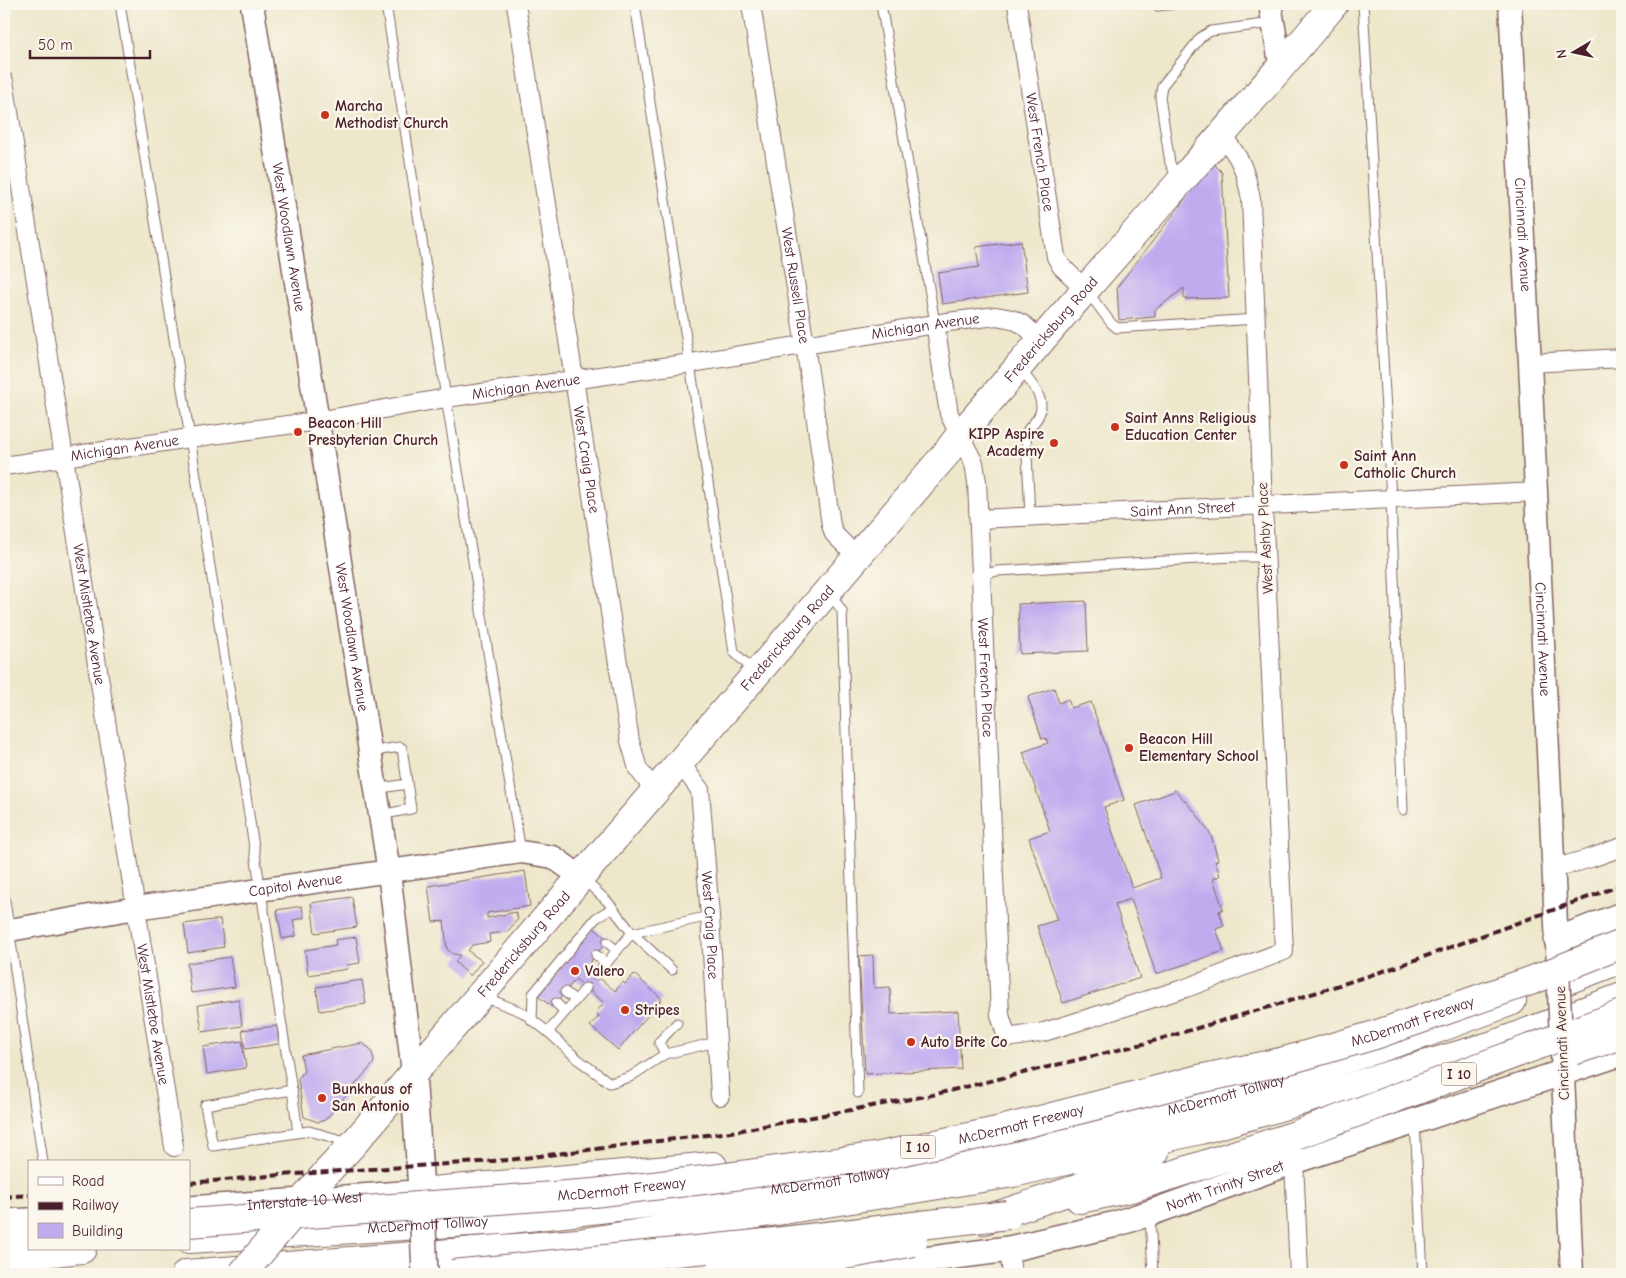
<svg xmlns="http://www.w3.org/2000/svg" width="1626" height="1278" font-family="'Comic Neue',sans-serif">
<rect width="100%" height="100%" fill="#fbf7ec"/>
<filter id="ink" filterUnits="userSpaceOnUse"><feTurbulence type="fractalNoise" baseFrequency=".02" numOctaves="2"/><feDisplacementMap in="SourceGraphic" scale="10" xChannelSelector="R" yChannelSelector="G"/><feConvolveMatrix kernelMatrix="1 2 1 2 8 2 1 2 1" color-interpolation-filters="sRGB"/></filter>
<filter id="wash" filterUnits="userSpaceOnUse"><feTurbulence type="fractalNoise" baseFrequency=".0096" numOctaves="4" result="noise"/><feDisplacementMap in="SourceGraphic" scale="20" xChannelSelector="R" yChannelSelector="G"/><feGaussianBlur stdDeviation="1.12" result="paint"/><feColorMatrix in="noise" values="0 0 0 0 0 0 0 0 0 0 0 0 0 0 0 0 0 1.4 0 .05"/><feComposite in="paint" operator="in"/></filter>
<g filter="url(#wash)">
<rect width="100%" height="100%" fill="#ede7cb"/>
<g id="blocks">
<!-- building -->
<g fill="#bfacef">
<polygon points="1215,165 1222,172 1229,298 1184,299 1184,288 1155,310 1155,317 1119,320 1117,287 1180,206 1199,178 1209,167"/>
<polygon points="1021,241 1028,292 942,304 938,273 979,267 976,247"/>
<polygon points="1086,601 1088,651 1020,654 1018,604"/>
<polygon points="1054,688 1059,703 1068,699 1071,708 1091,702 1124,800 1104,807 1132,888 1161,878 1136,805 1172,792 1175,790 1196,813 1211,835 1218,860 1215,861 1220,876 1213,878 1223,909 1219,911 1224,926 1216,929 1224,951 1156,974 1131,899 1115,904 1140,978 1063,1003 1037,926 1057,920 1029,838 1050,831 1023,752 1048,743 1046,738 1042,739 1028,697"/>
<polygon points="525,871 530,906 487,913 487,918 516,912 518,919 507,932 489,934 490,942 472,945 468,951 482,961 470,976 455,962 460,955 453,954 447,949 444,921 433,922 428,886"/>
<polygon points="352,897 357,927 315,933 311,903"/>
<polygon points="302,906 304,918 293,920 296,936 282,939 277,910"/>
<polygon points="220,919 224,947 188,953 184,924"/>
<polygon points="594,928 608,940 586,967 615,991 623,982 625,984 634,974 662,999 618,1050 590,1026 599,1016 596,1012 604,1003 576,979 552,1007 538,996"/>
<polygon points="356,937 360,963 347,965 348,969 308,975 305,950 336,945 335,940"/>
<polygon points="873,955 874,988 890,987 891,1014 958,1011 961,1069 865,1074 859,956"/>
<polygon points="230,957 235,987 191,993 187,963"/>
<polygon points="362,980 366,1004 320,1011 316,987"/>
<polygon points="239,999 242,1026 202,1032 198,1005"/>
<polygon points="277,1026 279,1044 245,1049 242,1030"/>
<polygon points="242,1041 246,1068 207,1074 203,1047"/>
<polygon points="362,1043 369,1048 372,1053 374,1060 373,1064 325,1120 318,1122 304,1117 298,1079 304,1071 301,1055"/>
</g>
</g>
</g>
<g filter="url(#ink)">
<use href="#blocks" fill-opacity="0" stroke="#836563" stroke-width="1"/>
<g fill="none" stroke-linecap="round" stroke-linejoin="round">
<!-- service casing -->
<g stroke="#836563" stroke-width="11">
<g id="service">
<polyline points="120,4 190,438 292,1090"/>
<polyline points="386,4 446,398 521,852"/>
<polyline points="635,4 734,652 755,672"/>
<polyline points="881,4 935,323"/>
<polyline points="1156,4 1158,6 1175,4"/>
<polyline points="1363,4 1391,499 1403,810"/>
<polyline points="1177,178 1170,163 1160,97 1162,86 1201,37 1211,31 1272,23"/>
<polyline points="1087,291 1111,323 1117,328 1256,319"/>
<path d="M1021 370C1030 382 1047 399 1039 415 1036 423 1028 426 1026 434L1030 516"/>
<polyline points="982,575 997,571 1232,557 1265,557"/>
<polyline points="830,593 842,611 858,1093"/>
<polyline points="369,752 400,747 402,748 411,809 380,815"/>
<polyline points="375,789 407,784"/>
<polyline points="583,879 607,901 632,933 710,916"/>
<polyline points="4,894 43,1162"/>
<polyline points="607,942 617,951"/>
<polyline points="596,955 606,963"/>
<polyline points="596,975 632,933 672,970"/>
<polyline points="565,992 575,1000"/>
<polyline points="484,997 522,1012 548,1032 580,1061 610,1083 630,1077 665,1054 717,1042"/>
<polyline points="556,1003 565,1012"/>
<polyline points="532,1021 533,994 596,918 613,908"/>
<polyline points="548,1032 586,988"/>
<polyline points="665,1054 659,1042 677,1023"/>
<polyline points="1415,1123 1423,1274"/>
<polyline points="298,1132 292,1090 205,1105 213,1146 309,1131 349,1142"/>
<polyline points="1150,1215 1153,1274"/>
</g>
</g>
<!-- minor casing -->
<g stroke="#836563" stroke-width="20">
<g id="minor">
<path id="s1" d="M516 4 630 741 638 769 655 791"/>
<path id="s2" d="M751 4 807 358 831 525 834 534 857 557"/>
<path id="s3" d="M1017 4 1056 257 1061 266 1085 289"/>
<path id="s4" d="M4 81 174 1147"/>
<path id="s5" d="M935 323 949 414 970 455 974 463 977 482 1000 1015 1007 1038 1044 1032 1186 988 1284 951 1263 506 1251 199C1245 168 1241 159 1221 134"/>
<polyline points="1530,363 1622,358"/>
<path id="s6" d="M4 466 190 438 317 421 446 398 691 363 948 322 996 316 1012 319 1024 325 1041 341"/>
<path id="s7" d="M979 519 1536 492"/>
<path id="s8" d="M680 762 700 790 710 916 720 1096"/>
<polyline points="1553,869 1591,858 1622,847"/>
<polyline points="1294,1161 1299,1274"/>
<polyline points="1009,1249 1012,1274"/>
</g>
</g>
<!-- tertiary casing -->
<g stroke="#836563" stroke-width="25">
<g id="tertiary">
<path id="s9" d="M252 4 389 872 413 1073"/>
<polyline points="1270,4 1281,69"/>
<path id="s10" d="M1510 4 1530 363 1558 967"/>
<path id="s11" d="M4 931 136 908 521 852 553 857 581 877"/>
<polyline points="1562,1054 1572,1274"/>
</g>
</g>
<!-- secondary casing -->
<g stroke="#836563" stroke-width="28">
<g id="secondary">
<polyline points="1557,940 1622,915"/>
<polyline points="413,1073 422,1204"/>
<path id="s12" d="M189 1209 416 1193"/>
<polyline points="4,1222 29,1221"/>
<path id="s13" d="M816 1274 1009 1249 1112 1225 1150 1213 1294 1161 1622 1053"/>
</g>
</g>
<!-- primary casing -->
<g stroke="#836563" stroke-width="30">
<g id="primary">
<path id="s14" d="M303 1200 327 1172 354 1143 581 877 945 455 960 435C1002 387 1043 337 1086 289 1168 194 1254 101 1334 4"/>
</g>
</g>
<!-- motorway casing -->
<g stroke="#836563" stroke-width="30">
<g id="motorway">
<polyline points="1562,982 1622,959"/>
<polyline points="420,1192 713,1166"/>
<polyline points="1080,1199 1135,1187 1296,1135"/>
<polyline points="984,1220 1076,1189 1155,1152"/>
<polyline points="4,1237 29,1235"/>
<path id="s15" d="M189 1239 502 1220 819 1184 949 1160 1122 1122 1210 1100 1287 1078 1423 1034 1512 1001"/>
<polyline points="4,1257 82,1249"/>
<polyline points="186,1274 578,1243 1013,1173 1200,1130 1490,1046 1622,997"/>
</g>
</g>
<!-- service -->
<use href="#service" stroke="#fff" stroke-width="9"/>
<!-- minor -->
<use href="#minor" stroke="#fff" stroke-width="18"/>
<!-- tertiary -->
<use href="#tertiary" stroke="#fff" stroke-width="22"/>
<!-- secondary -->
<use href="#secondary" stroke="#fff" stroke-width="25"/>
<!-- primary -->
<use href="#primary" stroke="#fff" stroke-width="28"/>
<!-- motorway -->
<use href="#motorway" stroke="#fff" stroke-width="28"/>
<!-- rail -->
<g stroke="#4a1f2b" stroke-width="4" stroke-dasharray="8 4" stroke-linecap="butt">
<polyline points="189,1183 281,1175 509,1160 731,1132 932,1095 1143,1044 1286,1002 1393,968 1622,885"/>
<polyline points="4,1197 29,1195"/>
</g>
<!-- tertiary-bridge casing -->
<g stroke="#836563" stroke-width="25" stroke-linecap="butt">
<polyline id="tertiary-bridge" points="1558,967 1561,1041"/>
</g>
<!-- secondary-bridge casing -->
<g stroke="#836563" stroke-width="28" stroke-linecap="butt">
<polyline id="secondary-bridge" points="422,1204 425,1274"/>
</g>
<!-- primary-bridge casing -->
<g stroke="#836563" stroke-width="30" stroke-linecap="butt">
<polyline id="primary-bridge" points="242,1274 293,1214"/>
</g>
<!-- motorway-bridge casing -->
<g stroke="#836563" stroke-width="30" stroke-linecap="butt">
<g id="motorway-bridge">
<polyline points="1573,1051 1622,1035"/>
<polyline points="1296,1135 1622,1014"/>
<path id="s16" d="M189 1223 593 1193 712 1179 880 1156 997 1131 1199 1079 1285 1061 1375 1035 1533 980 1622 944"/>
<polyline points="452,1274 747,1245 1008,1215"/>
<polyline points="717,1274 857,1253 913,1242"/>
</g>
</g>
<!-- tertiary-bridge -->
<use href="#tertiary-bridge" stroke="#fff" stroke-width="22"/>
<!-- secondary-bridge -->
<use href="#secondary-bridge" stroke="#fff" stroke-width="25"/>
<!-- primary-bridge -->
<use href="#primary-bridge" stroke="#fff" stroke-width="28"/>
<!-- motorway-bridge -->
<use href="#motorway-bridge" stroke="#fff" stroke-width="28"/>
</g>
</g>
<!-- markers -->
<g fill="#c8321e" stroke="#fbf7ec" stroke-width="2">
<circle cx="325" cy="115" r="5"/>
<circle cx="1115" cy="427" r="5"/>
<circle cx="298" cy="432" r="5"/>
<circle cx="1054" cy="443" r="5"/>
<circle cx="1344" cy="465" r="5"/>
<circle cx="1129" cy="748" r="5"/>
<circle cx="575" cy="971" r="5"/>
<circle cx="625" cy="1010" r="5"/>
<circle cx="911" cy="1042" r="5"/>
<circle cx="322" cy="1098" r="5"/>
</g>
<g text-anchor="middle" dominant-baseline="central" stroke-width="4.5" stroke-linejoin="round" paint-order="stroke">
<!-- shield labels -->
<g fill="#fbf7ec" stroke="#7f6065" stroke-width="1">
<rect x="1441.5" y="1062.5" width="35" height="23" rx="4"/>
<rect x="900.5" y="1135.5" width="35" height="23" rx="4"/>
</g>
<g font-size="14" font-weight="bold" fill="#4a1f2b">
<text x="1459" y="1074">I 10</text>
<text x="918" y="1147">I 10</text>
</g>
<!-- poi labels -->
<g font-size="15" font-weight="bold" fill="#4a1f2b" stroke="#fbf7ec" text-anchor="start">
<text x="335" y="106">Marcha<tspan x="335" dy="17">Methodist Church</tspan></text>
<text x="1125" y="418">Saint Anns Religious<tspan x="1125" dy="17">Education Center</tspan></text>
<text x="308" y="423">Beacon Hill<tspan x="308" dy="17">Presbyterian Church</tspan></text>
<text x="1044" y="434" text-anchor="end">KIPP Aspire<tspan x="1044" dy="17">Academy</tspan></text>
<text x="1354" y="456">Saint Ann<tspan x="1354" dy="17">Catholic Church</tspan></text>
<text x="1139" y="739">Beacon Hill<tspan x="1139" dy="17">Elementary School</tspan></text>
<text x="585" y="971">Valero</text>
<text x="635" y="1010">Stripes</text>
<text x="921" y="1042">Auto Brite Co</text>
<text x="332" y="1089">Bunkhaus of<tspan x="332" dy="17">San Antonio</tspan></text>
</g>
<!-- street labels -->
<g font-size="15" fill="#4a1f2b" stroke="#fbf7ec">
<text stroke="none"><textPath href="#s3" startOffset="150">West French Place</textPath></text>
<text stroke="none"><textPath href="#s10" startOffset="231">Cincinnati Avenue</textPath></text>
<text stroke="none"><textPath href="#s9" startOffset="236">West Woodlawn Avenue</textPath></text>
<text stroke="none"><textPath href="#s2" startOffset="285">West Russell Place</textPath></text>
<text stroke="none"><textPath href="#s6" startOffset="932">Michigan Avenue</textPath></text>
<text stroke="none"><textPath href="#s14" startOffset="1148">Fredericksburg Road</textPath></text>
<text stroke="none"><textPath href="#s6" startOffset="528">Michigan Avenue</textPath></text>
<text stroke="none"><textPath href="#s6" startOffset="122">Michigan Avenue</textPath></text>
<text stroke="none"><textPath href="#s1" startOffset="461">West Craig Place</textPath></text>
<text stroke="none"><textPath href="#s7" startOffset="204">Saint Ann Street</textPath></text>
<text transform="translate(1265 538) rotate(-93)">West Ashby Place</text>
<text stroke="none"><textPath href="#s4" startOffset="540">West Mistletoe Avenue</textPath></text>
<text stroke="none"><textPath href="#s9" startOffset="641">West Woodlawn Avenue</textPath></text>
<text stroke="none"><textPath href="#s14" startOffset="742">Fredericksburg Road</textPath></text>
<text stroke="none"><textPath href="#s10" startOffset="636">Cincinnati Avenue</textPath></text>
<text stroke="none"><textPath href="#s5" startOffset="362">West French Place</textPath></text>
<text stroke="none"><textPath href="#s11" startOffset="295">Capitol Avenue</textPath></text>
<text stroke="none"><textPath href="#s8" startOffset="170">West Craig Place</textPath></text>
<text stroke="none"><textPath href="#s14" startOffset="338">Fredericksburg Road</textPath></text>
<text stroke="none"><textPath href="#s4" startOffset="945">West Mistletoe Avenue</textPath></text>
<text stroke="none"><textPath href="#s16" startOffset="1244">McDermott Freeway</textPath></text>
<text transform="translate(1562 1043) rotate(-92)">Cincinnati Avenue</text>
<text stroke="none"><textPath href="#s15" startOffset="1049">McDermott Tollway</textPath></text>
<text stroke="none"><textPath href="#s16" startOffset="839">McDermott Freeway</textPath></text>
<text stroke="none"><textPath href="#s15" startOffset="644">McDermott Tollway</textPath></text>
<text stroke="none"><textPath href="#s13" startOffset="420">North Trinity Street</textPath></text>
<text stroke="none"><textPath href="#s16" startOffset="434">McDermott Freeway</textPath></text>
<text stroke="none"><textPath href="#s12" startOffset="116">Interstate 10 West</textPath></text>
<text stroke="none"><textPath href="#s15" startOffset="239">McDermott Tollway</textPath></text>
</g>
</g>
<!-- margin -->
<rect width="1626" height="1278" fill="none" stroke="#fbf7ec" stroke-width="20"/>
<!-- legend -->
<rect x="28" y="1160" width="162" height="90" fill="#fbf7ec" stroke="#b4a19f"/>
<rect x="38" y="1177" width="25" height="8" fill="#ffffff" stroke="#b4a19f"/>
<text x="72" y="1186" font-size="15" fill="#4a1f2b">Road</text>
<rect x="38" y="1202" width="25" height="8" fill="#4a1f2b" stroke="#b4a19f"/>
<text x="72" y="1210" font-size="15" fill="#4a1f2b">Railway</text>
<rect x="38" y="1223" width="25" height="15" fill="#bfacef" stroke="#b4a19f"/>
<text x="72" y="1236" font-size="15" fill="#4a1f2b">Building</text>
<!-- north arrow -->
<g transform="translate(1574 52) rotate(261)" stroke="#fbf7ec" stroke-width="4" paint-order="stroke">
<path d="M0-4L9 19L0 12L-9 19Z" fill="#4a1f2b"/>
<text y="-8" font-size="14" font-weight="bold" text-anchor="middle" fill="#4a1f2b">N</text>
</g>
<!-- scale -->
<path d="M30 50v8h120v-8" fill="none" stroke="#4a1f2b" stroke-width="2.5"/>
<text x="38" y="50" font-size="15" fill="#4a1f2b" stroke="#fbf7ec" stroke-width="4" paint-order="stroke">50 m</text>
</svg>
